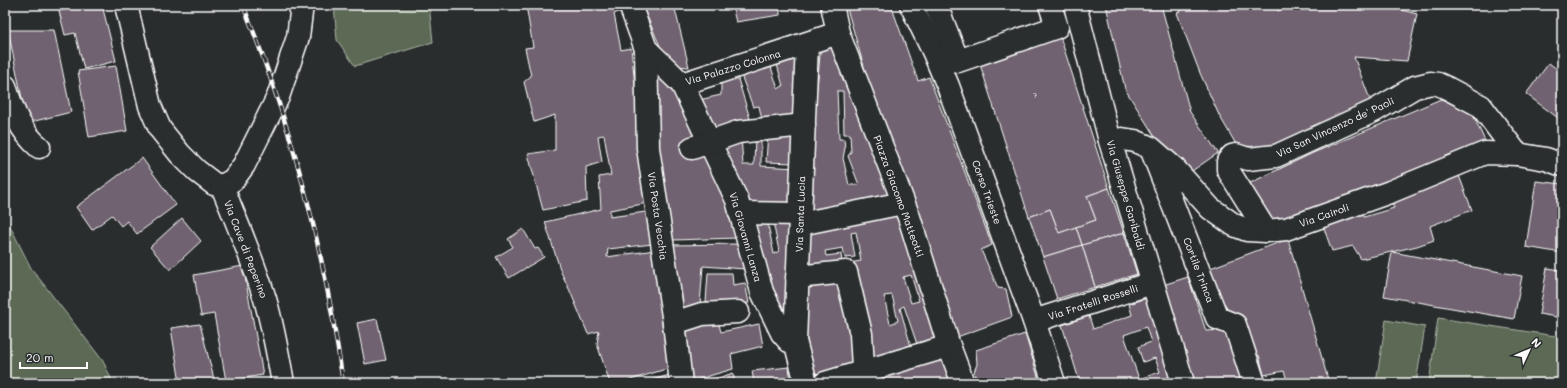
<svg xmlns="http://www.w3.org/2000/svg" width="1567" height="388" font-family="Mali,sans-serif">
<rect width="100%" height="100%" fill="#2a2d2e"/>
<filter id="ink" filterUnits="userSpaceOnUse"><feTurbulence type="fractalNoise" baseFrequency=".025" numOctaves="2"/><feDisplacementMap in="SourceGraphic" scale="8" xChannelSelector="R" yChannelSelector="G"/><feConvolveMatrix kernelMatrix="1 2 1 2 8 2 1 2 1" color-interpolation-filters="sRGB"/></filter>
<g filter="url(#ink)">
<!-- green -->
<g fill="#5c6b54" stroke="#aeb5aa">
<polygon points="334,5 429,5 433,42 355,66 337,40"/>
<polygon points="5,216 31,268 103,361 113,383 5,383"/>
<polygon points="1438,318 1562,337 1562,383 1429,383"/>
<polygon points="1386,320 1425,327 1416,383 1376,383"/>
</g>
<!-- building -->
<g fill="#6f6270" stroke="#fff" fill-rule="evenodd">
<polygon points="85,5 102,5 116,61 84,69 75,33 65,35 59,11"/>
<polygon points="526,5 618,5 620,11 614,14 621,50 631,48 648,203 610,210 610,217 653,211 653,244 608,249 607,257 655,250 665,345 669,368 624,382 625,383 610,383 597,344 599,331 588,334 570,291 561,272 545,222 601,209 599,177 611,175 604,135 598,136 602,162 586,167 587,201 543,210 528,154 555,150 555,115 534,122 524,82 531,76 525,48 533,47"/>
<polygon points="642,5 674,5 689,67 675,66 660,46"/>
<polygon points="711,5 780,5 780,15 736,22 733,10 711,7"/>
<polygon points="846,5 891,5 918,81 929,77 992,245 981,250 998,288 1006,289 1012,317 957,337 874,101"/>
<polygon points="1106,5 1161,5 1190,112 1218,153 1186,175 1162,148 1125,89"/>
<polygon points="1189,5 1274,5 1278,11 1289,5 1383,5 1417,14 1407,61 1354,57 1371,102 1272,147 1237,146 1219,115 1200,73 1177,13"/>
<polygon points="1057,27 1109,188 1087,196 1096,220 1059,233 1050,209 1029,217 977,55"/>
<polygon points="8,30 54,30 71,112 27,123"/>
<path d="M836 39 896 201 806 218 813 90 817 89 821 43ZM837 91H843L844 134H850L851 152 848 156 859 185H849L843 158 845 148 844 139H839Z"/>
<polygon points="801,52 799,119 715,133 699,100 721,95 721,78 737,76 751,122 762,120 759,106 753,107 741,75 770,64 778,89 783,86 776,61"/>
<polygon points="1549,63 1562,73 1562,121 1526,94"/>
<polygon points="116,66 127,131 89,137 78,71"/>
<polygon points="653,77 661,79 681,102 701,140 731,204 737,238 673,240 652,101"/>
<polygon points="1441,99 1472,113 1485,141 1425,168 1287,221 1267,221 1250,183 1313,153"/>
<polygon points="768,132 795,132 794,163 766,162"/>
<polygon points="741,135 743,165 754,165 755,136 761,136 761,166 796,168 791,209 744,210 718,143"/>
<polygon points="142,158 176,205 137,234 127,221 121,226 112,215 92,230 76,207"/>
<polygon points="1458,173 1472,210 1430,226 1434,240 1417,246 1361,259 1353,246 1332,251 1322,223 1361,210 1364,217 1394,208 1391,201"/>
<polygon points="1536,181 1562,184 1562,253 1526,247"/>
<polygon points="1109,188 1124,233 1082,245 1076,227 1096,220 1087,196"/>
<path d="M899 208 943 342 919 350 904 306 900 308 912 350 871 363 848 269 806 274 805 228ZM856 232 861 261 842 264 841 254 826 256 825 251 843 248 845 258 855 257 851 233ZM911 275 919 301 911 303 903 277ZM892 295 898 321 890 324 884 296Z"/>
<polygon points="1050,209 1059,233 1076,227 1082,245 1043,257 1029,217"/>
<polygon points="766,215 774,254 779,251 772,217 790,218 792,314 782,316 746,216"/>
<polygon points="182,218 201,241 170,270 150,247"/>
<polygon points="523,229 535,249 538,248 544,257 509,278 496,257 513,247 508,239"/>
<polygon points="1124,233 1137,274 1095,287 1082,245"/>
<polygon points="1288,239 1329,383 1288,383 1284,371 1264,375 1259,355 1247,356 1225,304 1215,294 1208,269"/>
<polygon points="740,244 745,269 703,266 700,304 689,306 691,317 677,318 670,245"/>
<polygon points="1082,245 1095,287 1057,299 1043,257"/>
<polygon points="1392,252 1522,276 1514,319 1384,296"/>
<polygon points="243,266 263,375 226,381 214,314 201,316 194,275"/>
<polygon points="1547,268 1562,270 1562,318 1539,314"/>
<polygon points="708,273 732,273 733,285 745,283 749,303 731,305 706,302"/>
<polygon points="842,275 858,367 808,375 801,295 804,279"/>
<polygon points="1188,277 1206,331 1229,330 1244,383 1193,383 1163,285"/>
<path d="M1150 297 1177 383H1080L1062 325 1089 316 1093 329 1132 315 1129 304ZM1146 327 1151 342 1138 347 1143 362 1155 358 1160 372 1139 379 1124 335Z"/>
<polygon points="716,314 721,332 759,324 763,346 731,354 733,369 688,382 681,323"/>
<polygon points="377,319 386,360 365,364 357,323"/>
<polygon points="200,324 215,383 180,383 171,328"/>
<polygon points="1025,334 1040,383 977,383 974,372 977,364 976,350"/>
<polygon points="946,351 953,383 871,383 869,375"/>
<polygon points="789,367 791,383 754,383 752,371"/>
<polygon points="733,373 735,383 703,383"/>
<polygon points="670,375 672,383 640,383"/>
</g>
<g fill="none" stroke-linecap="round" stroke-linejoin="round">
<!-- minor casing -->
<g stroke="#fff" stroke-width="25">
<g id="minor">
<polyline points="126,5 150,106 160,129 180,154 197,171 214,184 222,186 233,180 244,165 278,97 298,37 302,5"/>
<polyline points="630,5 646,49 682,84 838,33"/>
<polyline points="832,5 838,33 909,217 949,346 963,383"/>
<polyline points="911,5 934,53 948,86 1034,321 1054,383"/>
<polyline points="936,5 958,61 1057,27 1050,5"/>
<polyline points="1075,5 1110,141 1183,383"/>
<polyline points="646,49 648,148 674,323 681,383"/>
<polyline points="682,84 737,200 762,292 782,333 789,341 795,341"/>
<path d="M5 86C12 109 20 131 39 147"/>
<polyline points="1110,141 1122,139 1135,141 1151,148 1175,169 1210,208 1234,225 1247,230 1266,231 1286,229 1390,192 1485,153 1517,154 1546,159 1562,165"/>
<polyline points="692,148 738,132 804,125"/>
<polyline points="1152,151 1217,318 1235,325 1254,383"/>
<path d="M222 186C237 223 253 260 265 299 273 326 278 355 283 383"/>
<polyline points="740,213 800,214"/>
<polyline points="800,224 903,203"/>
<polyline points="1266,231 1228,170 1228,161 1232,156 1236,155 1248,159 1276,156 1374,111 1415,87 1431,83 1438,84 1449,89 1481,106 1517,154"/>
<polyline points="797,277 846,272 861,334 864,383"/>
<polyline points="1034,321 1152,283"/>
<polyline points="674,323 702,314 738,312"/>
<polyline points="806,383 795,341 807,44"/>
<polyline points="825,383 949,346"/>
</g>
</g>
<!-- minor -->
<use href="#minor" stroke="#2a2d2e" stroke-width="22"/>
<!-- rail casing -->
<g stroke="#fff" stroke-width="4.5">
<path id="rail" d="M243 5C292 126 325 253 343 383"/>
</g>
<!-- rail -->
<use href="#rail" stroke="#2a2d2e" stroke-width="3" stroke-dasharray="9" stroke-linecap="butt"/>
</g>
</g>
<g text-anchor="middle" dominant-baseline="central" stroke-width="3.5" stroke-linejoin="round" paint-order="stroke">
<!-- number labels -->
<g font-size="8" fill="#dbd8db">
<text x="1035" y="95">7</text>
</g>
<!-- street labels -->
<g font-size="10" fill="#fff" stroke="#2a2d2e">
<text transform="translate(733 67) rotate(-17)">Via Palazzo Colonna</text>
<text transform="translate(1335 127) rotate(-25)">Via San Vincenzo de' Paoli</text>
<text transform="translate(987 192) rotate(70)">Corso Trieste</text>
<text transform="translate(1126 195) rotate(74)">Via Giuseppe Garibaldi</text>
<text transform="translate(899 196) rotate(70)">Piazza Giacomo Matteotti</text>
<text transform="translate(800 214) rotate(-88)">Via Santa Lucia</text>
<text transform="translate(1324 215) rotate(-19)">Via Cairoli</text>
<text transform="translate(658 216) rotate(82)">Via Posta Vecchia</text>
<text transform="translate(746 237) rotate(74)">Via Giovanni Lanza</text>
<text transform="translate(246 249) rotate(69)">Via Cave di Peperino</text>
<text transform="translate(1199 270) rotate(69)">Cortile Trinca</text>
<text transform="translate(1093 302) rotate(-18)">Via Fratelli Rosselli</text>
</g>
</g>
<!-- margin -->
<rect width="1567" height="388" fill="none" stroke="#2a2d2e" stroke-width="20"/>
<rect x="10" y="10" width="1547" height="368" fill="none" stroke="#fff" stroke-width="1.5" filter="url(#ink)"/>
<!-- north arrow -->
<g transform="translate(1529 350) rotate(46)" stroke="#2a2d2e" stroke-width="3" paint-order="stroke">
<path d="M0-3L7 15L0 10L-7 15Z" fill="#ffffff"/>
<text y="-6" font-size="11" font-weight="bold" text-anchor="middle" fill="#ffffff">N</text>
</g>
<!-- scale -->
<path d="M20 362v6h67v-6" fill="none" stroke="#ffffff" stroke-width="2"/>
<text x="26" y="362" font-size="12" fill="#ffffff" stroke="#2a2d2e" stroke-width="3" paint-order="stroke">20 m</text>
</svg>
